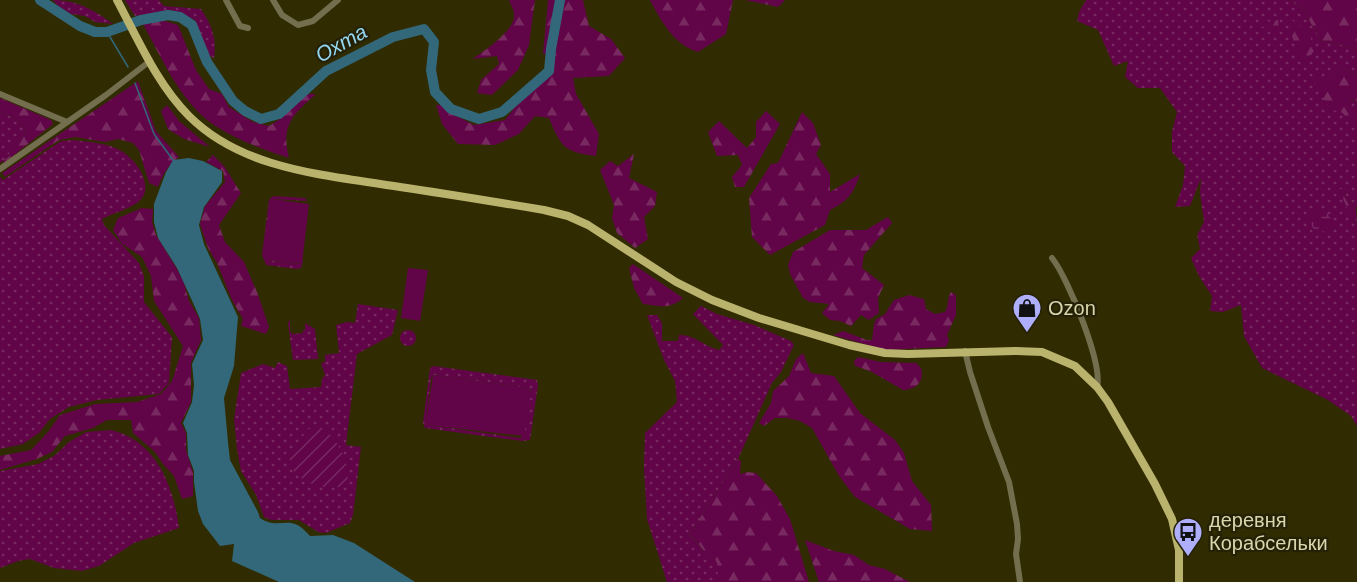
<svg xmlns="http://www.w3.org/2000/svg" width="1357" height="582" font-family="Helvetica,sans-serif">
<defs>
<pattern id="grass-dots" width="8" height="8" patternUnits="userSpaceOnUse" patternTransform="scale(1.5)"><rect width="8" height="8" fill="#610548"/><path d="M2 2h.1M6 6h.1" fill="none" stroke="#772960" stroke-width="1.8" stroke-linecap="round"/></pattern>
<pattern id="forest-firs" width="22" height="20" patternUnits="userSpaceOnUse" patternTransform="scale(1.5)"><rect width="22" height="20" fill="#610548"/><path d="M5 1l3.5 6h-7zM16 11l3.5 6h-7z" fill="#772960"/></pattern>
<pattern id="wetland-marsh" width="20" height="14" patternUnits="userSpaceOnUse" patternTransform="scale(1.5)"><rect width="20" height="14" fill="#610548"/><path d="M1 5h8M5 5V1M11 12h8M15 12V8" fill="none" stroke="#772960"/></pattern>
<pattern id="garden-furrows" width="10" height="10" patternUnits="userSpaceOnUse" patternTransform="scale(1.5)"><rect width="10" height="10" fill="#610548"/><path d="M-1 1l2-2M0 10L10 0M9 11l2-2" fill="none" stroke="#772960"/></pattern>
</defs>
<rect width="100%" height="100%" fill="#302b00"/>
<!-- grass -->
<g fill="url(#grass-dots)" fill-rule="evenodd">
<path d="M53 0C77 0 94 10 113 24L95 22 85 16 71 14 58 6Z"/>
<path d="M125 0H159L164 6 201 9C212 25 217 39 214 58L208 55 195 20 172 10 135 16Z"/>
<path d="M1086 0H1290L1303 10 1321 40 1357 49V75L1341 67 1348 106 1350 99 1357 103V207L1349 201 1343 189 1353 222 1357 224V426L1351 416 1328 400 1262 368 1244 336 1241 305 1223 312 1210 311 1212 296 1199 276 1191 258 1200 249 1197 235 1204 222 1200 193 1201 178 1190 206 1175 207 1183 185 1185 166 1172 152V132L1177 112 1160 88H1138L1125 77 1128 61 1114 66 1098 30 1077 21 1079 12ZM1288 21 1310 56 1300 59Z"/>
<polygon points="0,112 16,119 26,130 25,135 9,151 10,156 0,163"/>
<path d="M73 140C90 142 109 143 123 152 139 163 156 189 137 203 127 210 113 213 102 219L104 225 139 263 144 276V302L172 337 169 383 159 394 97 400 69 407 50 419 39 433 23 444 0 449V177L3 180 61 141Z"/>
<polygon points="273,196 305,198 307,201 273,199 266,260 299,264 303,261 301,268 296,269 266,265 262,255 269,200"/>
<polygon points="358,304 398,310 392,335 357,354 346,445 361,447 353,515 350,523 326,533 318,532 299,520 271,520 264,517 256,495 241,471 237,449 234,419 241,373 263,364 275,368 278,362 287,366 290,389 321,387 322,379 325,375 321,363 325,362 325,355 339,353 336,325 347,322 355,323"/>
<path d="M701 306 717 314 754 325 791 341 794 345 781 372 772 383 738 459 689 535C702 545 702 554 718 561V582H667L647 519 644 468 645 433 677 402 675 381 664 360 647 315H657L662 323V341H678L679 335C694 334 705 347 719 350L723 345 693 314Z"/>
<polygon points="290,319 290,331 292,334 303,333 303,330 305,330 305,323 315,329 318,359 293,360 288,323"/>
<circle cx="408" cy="338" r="8"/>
<path d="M433 366 537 380 538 385 530 440 522 441 425 428 423 423 430 368ZM434 375 529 388 531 390 521 438 428 425 426 421 431 378Z"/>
<path d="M111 430C156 440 174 487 179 528L134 543 99 566 82 571 54 568 30 559 18 561 0 568V471L38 464 54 456 69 442 86 432Z"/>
</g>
<!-- forest -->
<g fill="url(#forest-firs)">
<path d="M509 0H535L529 45 518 70 492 95 477 93 481 80 499 64 497 56 473 59C484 51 517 29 514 14 514 9 510 4 509 0Z"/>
<polygon points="548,0 557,0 547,54 543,54"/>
<path d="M564 0H583L589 26 611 39 625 58 609 76 573 78 576 94 599 134 596 156C564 152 561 147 549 118L535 116 519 134 495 145 458 144 442 124 436 105H442L449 112 474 125 505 120 523 97 551 74Z"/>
<path d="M650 0H733L726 34 698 52C674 45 661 21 650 0Z"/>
<polygon points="745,0 785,0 778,7"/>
<polygon points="1290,0 1357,0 1357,49 1321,40 1303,10"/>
<path d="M162 20 178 25 196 70 209 89 222 94 229 107 253 122 269 126 283 117 288 108 305 94H316C292 115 281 126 289 158 262 149 237 140 214 125 180 102 162 58 143 24Z"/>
<polygon points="1278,20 1279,29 1272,34 1262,26 1265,22"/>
<polygon points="1292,20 1310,35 1314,51 1310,56 1300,60 1287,21"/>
<polygon points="1341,67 1357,75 1357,103 1351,99 1348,106 1356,113 1354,121 1348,123 1343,113 1330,109 1314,82 1316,78 1326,82"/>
<path d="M138 81 156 131 179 157C168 165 163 174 158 187L149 183 139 150 133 143 118 139 105 142 75 137 59 140 5 177 2 173Z"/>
<polygon points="0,98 51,120 53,124 4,163 3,161 10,156 8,151 25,135 26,130 16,119 0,112"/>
<polygon points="167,105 179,121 210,147 184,139 168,129 161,111"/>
<polygon points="766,111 780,124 744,187 735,187 732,177 742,165 738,155 717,156 708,132 719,121 747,148 756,137 756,122"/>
<path d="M802 112 813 123 821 145 816 154 830 174V192L860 174C853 194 849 200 830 210L825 225 770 255 752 237 749 198 771 164 778 163Z"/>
<polygon points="634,154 629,178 657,192 655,206 644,217 648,239 635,248 617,233 612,218 614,205 600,170 610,161 618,166"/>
<polygon points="213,155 224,166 241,193 219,225 225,242 244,262 257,292 269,327 266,334 241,326 243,319 232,300 217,263 208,248 200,224 205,206 225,182 223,171 206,162"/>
<polygon points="1339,189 1343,189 1349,201 1356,206 1357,224 1353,222"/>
<polygon points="142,208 153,209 152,222 156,235 177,269 184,283 189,301 199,318 201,340 191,363 191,402 181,423 186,433 186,450 193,472 193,496 182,499 174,476 163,464 155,452 133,433 131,420 107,420 93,428 65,436 52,452 37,459 0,470 0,456 31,450 48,432 60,415 95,404 137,402 161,394 172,381 183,346 154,301 151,276 142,257 122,244 113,230 118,218"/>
<polygon points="888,217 892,223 864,255 862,268 884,285 878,298 879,313 869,320 861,315 851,326 840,321 830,320 822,313 829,304 810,302 803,298 790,274 788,265 793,252 830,230 866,230"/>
<path d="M633 264 683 298C669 310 660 306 643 304L634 288 629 268Z"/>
<path d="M951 292 956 295V315L947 335 949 340 946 347 885 350 833 335 843 331 867 340H872L874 324 876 319 885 314 894 300 909 295 924 299 926 309 935 314 945 312C949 305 947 298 951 292Z"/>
<polygon points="803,353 811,373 834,376 860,413 895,440 904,453 912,481 931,505 932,531 910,529 855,497 839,476 812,428 800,421 787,418 775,418 764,426 759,423 771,403 773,391 789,376 796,359"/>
<path d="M858 357 881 362 916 363 921 368C925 381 916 390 903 390L870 371 855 366 854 361Z"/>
<path d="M738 459 741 461 740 474 748 472 756 473 777 496 790 519 809 582H718L717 561C701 553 703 545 689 535Z"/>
<polygon points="805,540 834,551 854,555 869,565 885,569 910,582 819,582"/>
</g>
<!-- wetland -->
<polygon fill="url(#wetland-marsh)" points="1317,208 1327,213 1334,223 1329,231 1316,232 1307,220 1308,213"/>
<!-- garden -->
<path fill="url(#garden-furrows)" d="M322 428C338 437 353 469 346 486 323 490 306 486 291 468V457L300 445 305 431 309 429Z"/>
<!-- pitch -->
<g fill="#610548">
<polygon points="273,199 309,204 302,264 266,260 263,257 270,201"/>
<polygon points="408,268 428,270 420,321 401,318"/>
<polygon points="433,375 529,388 531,392 524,436 428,425 426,421"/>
</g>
<!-- water -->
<path fill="#32687a" d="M189 158 203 161 222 171V182L204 207 199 225 204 244 238 317 234 366 224 398 228 442 230 460 258 512 260 518C281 532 289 511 310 536L333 535 354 543 415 582H279L232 561 234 544 220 546 203 524 198 511 194 482V471L188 455 187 433 183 423 192 402 194 385 192 364 203 340 200 319 194 305 177 268 158 238 154 222V204L166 172 173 160Z"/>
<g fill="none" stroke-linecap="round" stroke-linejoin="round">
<!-- stream -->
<g stroke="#32687a" stroke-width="1.5">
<polyline points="107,32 128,67"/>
<polyline points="135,83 154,134 173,160"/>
</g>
<!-- river -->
<polyline stroke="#32687a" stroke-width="10" points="40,0 80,26 95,32 107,32 141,20 168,15 180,17 192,25 207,62 233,101 245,111 261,119 279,114 326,71 393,37 424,29 434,42 431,70 435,92 451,109 479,119 502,112 549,71 551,49 560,0"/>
<!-- minor -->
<g stroke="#726e4e" stroke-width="6">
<polyline points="226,0 240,26 248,28"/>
<polyline points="273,0 282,15 298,25 313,21 338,0"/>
<polyline points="0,94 67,122"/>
<polyline points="0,169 106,95 150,61"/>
<path d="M1052 258C1068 278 1103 364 1097 387"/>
<polyline points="965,351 970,372 988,427 1009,482 1017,524 1018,539 1016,554 1020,582"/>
</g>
<!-- major -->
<path stroke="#bab36e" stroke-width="8" d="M117 0C138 39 157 84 189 116 244 171 328 175 400 187 448 194 496 202 544 210L568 216 588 225 676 282 712 300 759 318 849 345 885 353 908 354 1015 351 1042 352 1075 366 1097 387 1108 402 1155 484 1172 519 1179 550V582"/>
</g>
<!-- icons -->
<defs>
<g id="shop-pin" transform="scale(1.5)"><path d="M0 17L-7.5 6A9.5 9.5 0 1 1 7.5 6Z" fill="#aeaefb" stroke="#242106"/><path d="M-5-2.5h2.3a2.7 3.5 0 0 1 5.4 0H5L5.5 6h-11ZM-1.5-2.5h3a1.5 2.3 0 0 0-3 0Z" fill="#111"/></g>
<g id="bus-pin" transform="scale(1.5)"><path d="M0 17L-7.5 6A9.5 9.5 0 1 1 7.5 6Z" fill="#aeaefb" stroke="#242106"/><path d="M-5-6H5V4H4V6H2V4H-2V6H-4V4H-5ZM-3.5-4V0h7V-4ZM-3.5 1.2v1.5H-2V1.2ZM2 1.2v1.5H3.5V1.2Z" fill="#111"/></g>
</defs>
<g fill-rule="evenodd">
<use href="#shop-pin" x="1027" y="308"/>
<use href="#bus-pin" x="1188" y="532"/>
</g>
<g text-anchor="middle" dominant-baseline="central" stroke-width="4.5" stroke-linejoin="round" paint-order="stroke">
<!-- poi labels -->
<g font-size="20" fill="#d9d5ad" stroke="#242106" text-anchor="start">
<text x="1048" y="308">Ozon</text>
<text x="1209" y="520">деревня<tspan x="1209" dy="23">Корабсельки</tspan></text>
</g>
<!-- water labels -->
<g font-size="21" font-style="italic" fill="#94d7f0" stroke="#242106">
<text transform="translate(341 43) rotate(-29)">Охта</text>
</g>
</g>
</svg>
